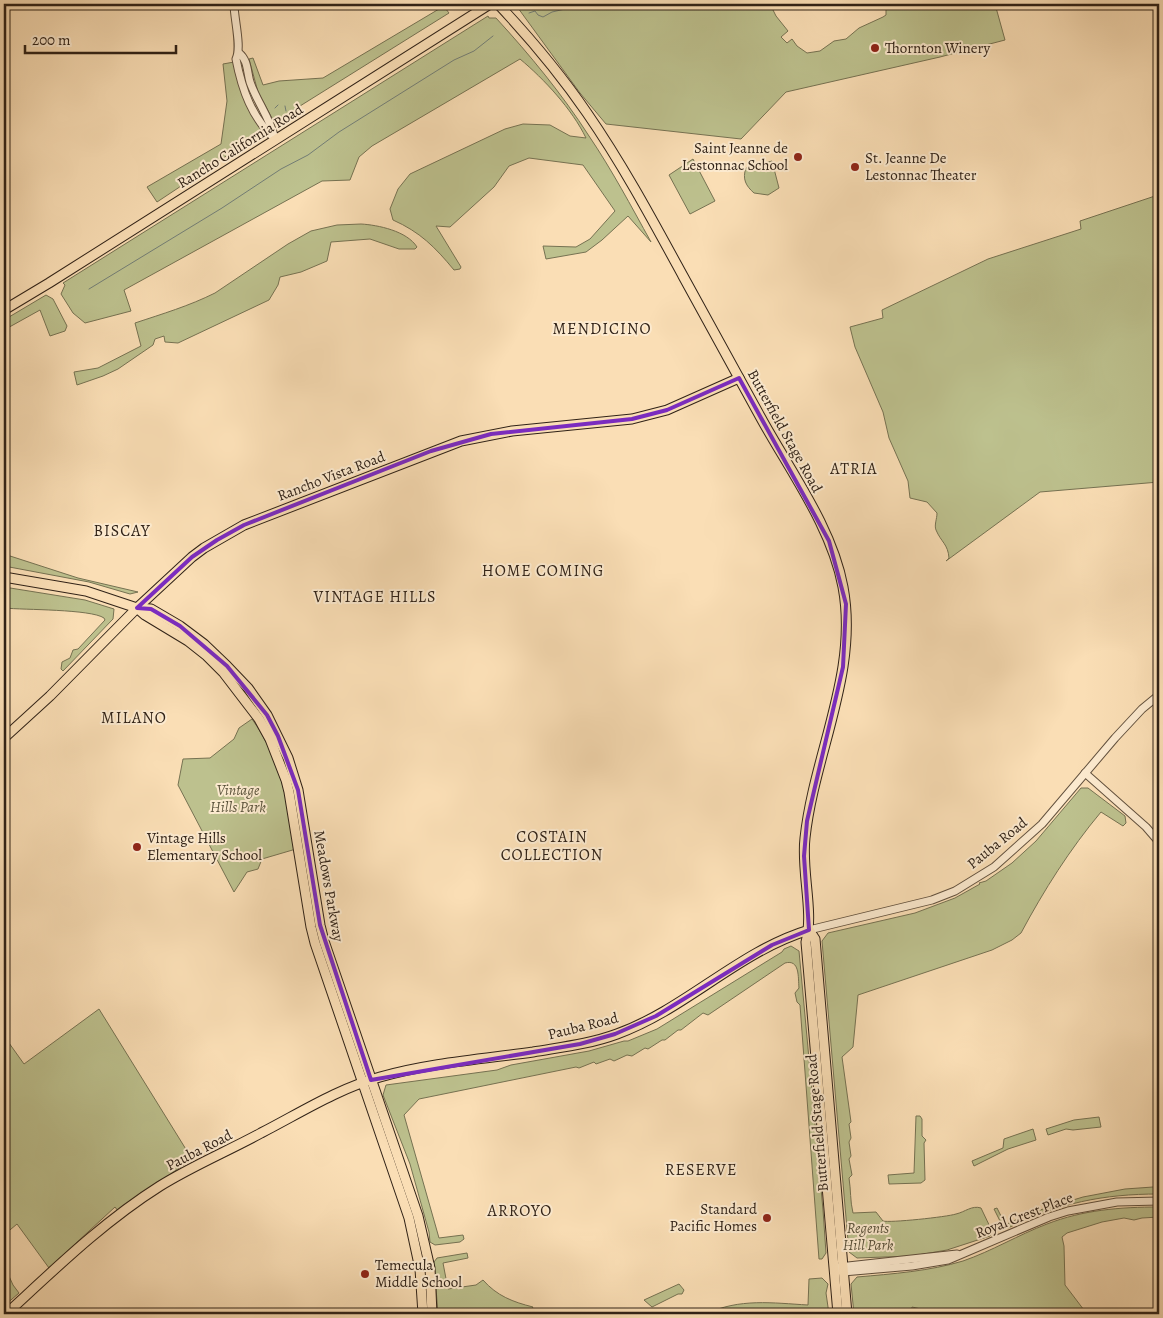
<svg xmlns="http://www.w3.org/2000/svg" width="1163" height="1318" font-family="Alegreya,serif">
<rect width="100%" height="100%" fill="#fadeb5"/>
<filter id="stains"><feTurbulence type="fractalNoise" baseFrequency=".004" numOctaves="4"/><feColorMatrix values="0 0 0 0 .2 0 0 0 0 .09 0 0 0 0 .02 0 0 0 .5 -.17"/></filter>
<radialGradient id="worn" r=".72"><stop offset=".6" stop-color="#630" stop-opacity="0"/><stop offset="1" stop-color="#630" stop-opacity=".3"/></radialGradient>
<!-- green -->
<g fill="#bdc18e" stroke="#767252">
<polygon points="436,4 442,4 449,13 300,106 282,122 273,120 258,92 249,59 253,58 263,85 279,81 323,78 439,9"/>
<polygon points="525,4 770,4 776,16 788,31 781,37 787,43 792,39 797,46 807,53 820,51 834,41 846,39 859,28 883,17 886,15 886,9 889,4 995,4 1005,40 940,57 786,92 741,139 606,124 580,93 518,8"/>
<path d="M488 16 489 18H496C530 55 562 94 589 136 612 170 631 206 651 242L628 216 602 240 586 252 546 259 543 246 576 247 590 239 615 211 583 165 529 158 509 166 494 187 450 227 436 226 461 267 460 269 454 270C435 247 420 232 393 220L390 209 398 189 410 174 505 129 523 124 550 125 570 136 586 138C572 109 544 79 520 59L372 146 359 157 350 180 322 181 124 290 131 311 85 323 73 313 61 294 65 285 63 283Z"/>
<polygon points="234,62 262,129 261,133 157,202 147,187 221,144 227,101 223,64"/>
<polygon points="693,159 715,201 690,214 669,175"/>
<path d="M772 161 779 188 768 195 754 193C746 186 742 179 746 168Z"/>
<path d="M1155 196 1159 201V482L1040 492 946 561 949 558C948 544 941 542 936 530 934 525 937 519 937 513L927 502 910 498 908 481 889 438 883 412 855 347 850 327 883 318 882 310 988 259 1081 229 1080 221Z"/>
<path d="M361 224C378 225 407 231 417 247L415 249H399L370 239 331 242 327 261 301 272 280 277 278 285 269 300 178 343 165 342 164 336 155 339 153 345 118 369 103 376 77 385 74 372 98 368 141 346 135 323C162 314 189 306 215 293L288 244 311 231 337 225Z"/>
<polygon points="46,295 53,299 67,326 65,331 50,336 40,310 4,330 4,320"/>
<polygon points="7,555 78,578 138,592 130,594 89,582 4,566 4,557"/>
<path d="M4 587 85 600 114 609 113 619 63 671 61 669 62 662 70 658 73 650 78 649 105 620 104 618C91 609 24 610 4 608Z"/>
<path d="M252 719C280 758 288 803 296 849L262 859 258 869 247 872 234 892 178 785 183 759 210 758 234 739 239 728Z"/>
<path d="M1081 788H1088L1125 816 1126 823 1123 826 1101 812C1070 849 1044 890 1021 933L1012 940 992 950 858 995 853 1047 842 1057 851 1122 849 1124 851 1138 849 1142 851 1156 849 1159 852 1175 849 1178C851 1190 850 1201 853 1213L876 1212 883 1221C889 1223 947 1217 956 1214 965 1212 972 1205 981 1208L992 1231 990 1236 947 1250 912 1256 857 1258 849 1252 822 941 828 933 915 913 955 898 980 884 979 883 986 881 1012 863 1036 841Z"/>
<path d="M791 946 799 951 823 1210 826 1253 822 1259H819L800 1005 797 1002 795 993 799 988C798 977 800 959 785 963L708 1015 703 1013 681 1030H678L665 1040H662L648 1049 645 1048 632 1056 627 1055 614 1061 610 1059 596 1064 594 1062 579 1068 576 1067 419 1099 404 1115 439 1238 463 1235 464 1239 460 1242 435 1245 430 1242 429 1232 410 1164 383 1095 386 1085 497 1070 511 1065 589 1051 624 1041H628L657 1029 782 952 784 949Z"/>
<polygon points="99,1009 192,1159 118,1211 115,1207 49,1268 17,1224 4,1235 4,1036 24,1064"/>
<polygon points="916,1116 920,1116 922,1119 922,1136 926,1140 924,1143 925,1180 921,1183 889,1184 888,1175 914,1173"/>
<polygon points="1099,1117 1101,1127 1073,1130 1066,1129 1048,1135 1046,1129 1074,1120"/>
<polygon points="1033,1129 1036,1140 1008,1149 974,1166 972,1161 1003,1148 1004,1139"/>
<path d="M1153 1187H1159V1194C1103 1194 1059 1203 1008 1228L1002 1225 994 1209 997 1208 1005 1224H1007L1030 1213 1083 1197 1125 1189Z"/>
<path d="M1159 1207V1217L1142 1218 1134 1220 1124 1218 1102 1222 1067 1233 1062 1237 1064 1246 1065 1285 1087 1314H939L934 1312 912 1307 911 1314H854L851 1284 857 1277C892 1274 930 1271 963 1261 992 1251 1018 1235 1047 1224 1083 1210 1120 1207 1159 1207Z"/>
<path d="M467 1253 468 1258 443 1263 448 1289 476 1285 483 1280C497 1296 513 1302 533 1307L531 1310V1314H438L434 1262 437 1258Z"/>
<polygon points="4,1265 13,1285 19,1293 4,1306"/>
<path d="M822 1278 828 1284 826 1293 829 1314H706C739 1298 773 1303 808 1305L809 1279Z"/>
<polygon points="679,1284 684,1290 682,1294 678,1294 652,1307 644,1300"/>
</g>
<g fill="none" stroke-linecap="round" stroke-linejoin="round">
<!-- stream -->
<g stroke="#737e76" stroke-width="1">
<polyline points="529,13 535,11 538,15 543,17 552,12 565,9 616,4"/>
<polyline points="285,106 286,111"/>
<polyline points="275,108 278,105"/>
<polyline points="89,289 222,208 281,169 308,155 339,132 454,60 474,51 493,36"/>
</g>
<!-- minor casing -->
<g stroke="#62513e" stroke-width="9">
<g id="minor">
<path d="M234 4C234 19 242 47 236 59 242 90 252 118 275 139"/>
<path d="M239 53C248 60 247 72 250 82 257 102 270 118 275 139"/>
<polyline points="1085,773 1146,827 1159,842"/>
<polyline points="809,930 932,900 955,891 994,867 1042,824 1115,738 1142,709 1159,695"/>
<polyline points="839,1267 957,1254"/>
<polyline points="839,1270 843,1272 912,1266 948,1260 1049,1217 1068,1211 1117,1202 1159,1201"/>
</g>
</g>
<!-- major casing -->
<g stroke="#302217" stroke-width="11">
<g id="major">
<path d="M498 4C530 38 561 75 587 113 623 165 653 221 683 276 709 323 735 370 761 418 790 471 832 527 843 587 859 672 814 754 805 838 801 871 814 911 806 942L838 1314"/>
<polyline points="4,310 49,283 490,4"/>
<polyline points="4,577 86,591 137,608 145,615 188,641 207,656 223,672 259,719 270,739 286,780 289,792 311,927 315,943 409,1218 420,1269 423,1314"/>
<polyline points="137,608 151,609 180,626 204,644 227,666 248,688 267,715 288,758 298,790 320,925 324,941 418,1216 430,1268 432,1314"/>
<polyline points="4,738 50,696 137,608 192,557 204,548 244,525 461,441 512,431 632,419 667,410 739,378"/>
<polyline points="809,930 815,939 847,1314"/>
<path d="M6 1314C55 1269 103 1222 160 1186 192 1166 228 1151 261 1133 300 1113 337 1089 380 1077 429 1063 482 1059 533 1052 562 1047 590 1044 617 1034 686 1009 739 951 809 930"/>
</g>
</g>
<!-- minor -->
<use href="#minor" stroke="#fceacf" stroke-width="7"/>
<!-- major -->
<use href="#major" stroke="#fadeb5" stroke-width="9"/>
</g>
<!-- marked area -->
<path fill="none" stroke="#7b2cbf" stroke-width="4" stroke-linejoin="round" d="M739 378 829 541 846 604 843 667 807 821 804 856 809 930 772 945 656 1016 615 1034 580 1044 371 1080 320 925 298 790 278 736 267 715 227 666 180 626 151 609 137 608 192 557 217 540 244 525 431 451 491 434 632 419 667 410Z"/>
<!-- markers -->
<g fill="#8f2418" stroke="#fceacf" stroke-width="2">
<circle cx="875" cy="48" r="5"/>
<circle cx="798" cy="157" r="5"/>
<circle cx="855" cy="167" r="5"/>
<circle cx="137" cy="847" r="5"/>
<circle cx="767" cy="1218" r="5"/>
<circle cx="365" cy="1274" r="5"/>
</g>
<g text-anchor="middle" dominant-baseline="central" stroke-width="4" stroke-linejoin="round" paint-order="stroke">
<!-- poi labels -->
<g font-size="15" fill="#302217" stroke="#fceacf" text-anchor="start">
<text x="885" y="48">Thornton Winery</text>
<text x="788" y="148" text-anchor="end">Saint Jeanne de<tspan x="788" dy="17">Lestonnac School</tspan></text>
<text x="865" y="158">St. Jeanne De<tspan x="865" dy="17">Lestonnac Theater</tspan></text>
<text x="147" y="838">Vintage Hills<tspan x="147" dy="17">Elementary School</tspan></text>
<text x="757" y="1209" text-anchor="end">Standard<tspan x="757" dy="17">Pacific Homes</tspan></text>
<text x="375" y="1265">Temecula<tspan x="375" dy="17">Middle School</tspan></text>
</g>
<!-- street labels -->
<g font-size="15" fill="#302217" stroke="#fceacf">
<text transform="translate(240 146) rotate(-32)">Rancho California Road</text>
<text transform="translate(785 431) rotate(61)">Butterfield Stage Road</text>
<text transform="translate(331 476) rotate(-21)">Rancho Vista Road</text>
<text transform="translate(997 843) rotate(-39)">Pauba Road</text>
<text transform="translate(329 886) rotate(80)">Meadows Parkway</text>
<text transform="translate(583 1026) rotate(-14)">Pauba Road</text>
<text transform="translate(817 1123) rotate(-95)">Butterfield Stage Road</text>
<text transform="translate(199 1150) rotate(-27)">Pauba Road</text>
<text transform="translate(1024 1215) rotate(-21)">Royal Crest Place</text>
</g>
<!-- park labels -->
<g font-size="15" font-style="italic" fill="#5a523b" stroke="#fceacf">
<text x="238" y="790">Vintage<tspan x="238" dy="17">Hills Park</tspan></text>
<text x="868" y="1228">Regents<tspan x="868" dy="17">Hill Park</tspan></text>
</g>
<!-- neighbourhood labels -->
<g font-size="16" letter-spacing="1" fill="#302217" stroke="#fceacf">
<text x="602" y="329">MENDICINO</text>
<text x="854" y="469">ATRIA</text>
<text x="122" y="531">BISCAY</text>
<text x="543" y="571">HOME COMING</text>
<text x="375" y="597">VINTAGE HILLS</text>
<text x="134" y="718">MILANO</text>
<text x="552" y="837">COSTAIN<tspan x="552" dy="18">COLLECTION</tspan></text>
<text x="701" y="1170">RESERVE</text>
<text x="520" y="1211">ARROYO</text>
</g>
</g>
<!-- margin -->
<rect width="1163" height="1318" fill="none" stroke="#fadeb5" stroke-width="20"/>
<rect x="5" y="5" width="1153" height="1308" fill="none" stroke="#302217" stroke-width="2.5"/>
<rect x="10" y="10" width="1143" height="1298" fill="none" stroke="#302217"/>
<!-- scale -->
<path d="M25 45v8h151v-8" fill="none" stroke="#302217" stroke-width="2.5"/>
<text x="32" y="45" font-size="15" fill="#302217" stroke="#fceacf" stroke-width="4" paint-order="stroke">200 m</text>
<rect width="100%" height="100%" filter="url(#stains)"/>
<rect width="100%" height="100%" fill="url(#worn)"/>
</svg>
